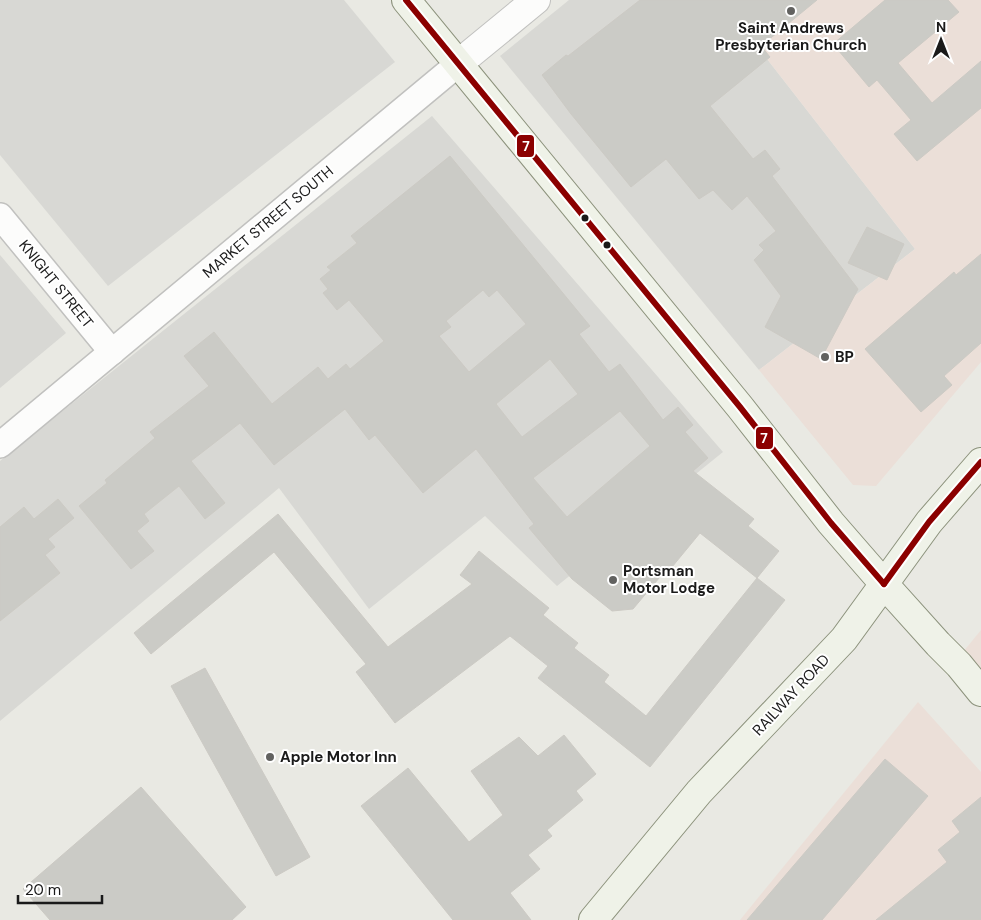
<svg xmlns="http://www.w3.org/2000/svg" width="981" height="920" font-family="'DM Sans',sans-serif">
<rect width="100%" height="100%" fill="#e9e9e3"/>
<!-- residential -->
<g fill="#d8d8d4">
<polygon points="0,0 344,0 395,62 108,286 0,155"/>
<polygon points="569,0 721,0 915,249 759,370 500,56"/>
<polygon points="432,116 723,452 557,586 485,516 369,609 279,488 0,721 0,461"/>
<polygon points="0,255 66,333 0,388"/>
</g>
<!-- commercial -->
<g fill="#ebdfd8">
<polygon points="721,0 981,0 981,362 876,486 853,485 759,370 915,249"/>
<polygon points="981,630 981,673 963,652"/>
<polygon points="918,702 981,772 981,920 740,920"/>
</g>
<!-- building -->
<g fill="#cbcbc6" stroke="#cccac4" fill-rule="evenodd">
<polygon points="640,0 817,0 761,46 770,57 710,106 753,159 765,150 780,169 772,176 858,289 821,359 765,327 781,296 754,260 764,250 759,245 776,231 747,196 732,210 713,190 699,199 666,159 631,187 571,114 542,75 566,55 568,56"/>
<polygon points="885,0 948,0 959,12 898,63 932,103 981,61 981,108 917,161 894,134 911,120 877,80 869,87 833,44"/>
<path d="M450 156 590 326 579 334 609 372 620 364 663 420 678 407 693 425 685 432 708 458 693 471 754 519 748 526 779 551 757 578 700 533 672 567 670 565 633 609 612 611 572 579 529 528 534 524 476 449 423 493 375 435 369 440 345 409 274 465 240 423 191 461 225 503 205 519 179 486 144 514 149 521 137 531 154 551 131 569 79 506 107 483 105 480 155 438 150 432 209 386 184 356 214 332 272 404 318 367 328 379 346 364 350 369 384 341 349 300 337 310 323 293 328 289 320 279 331 270 327 267 357 243 351 236ZM483 290 489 297 497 290 526 324 469 372 439 336 451 327 446 321ZM550 359 578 394 522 437 496 404ZM620 411 650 446 567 517 533 478Z"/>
<polygon points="867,227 904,244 887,280 848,263"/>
<polygon points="981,254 981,343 944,376 952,385 921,412 865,349 954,272 956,275"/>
<polygon points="58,499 74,518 48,539 55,547 45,555 60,573 0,621 0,527 24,507 34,519"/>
<polygon points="278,514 388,647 472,584 460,575 479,551 549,608 543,615 578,643 574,648 609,675 604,682 646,716 757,578 785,600 650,767 538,678 548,666 510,636 395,723 356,672 366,664 274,552 151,654 134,633"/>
<polygon points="205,668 310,857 276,876 171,686"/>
<polygon points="564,735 596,774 576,791 583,800 547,830 552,836 528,855 540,869 510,893 531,920 453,920 361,806 408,768 469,842 503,815 471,771 519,737 538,756"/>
<polygon points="885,759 928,796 822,920 747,920"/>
<polygon points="141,787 246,907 232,920 50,920 23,889"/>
<polygon points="981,797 981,920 876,920 947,862 938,850 960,832 952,821"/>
</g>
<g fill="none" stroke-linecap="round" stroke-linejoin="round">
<!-- minor casing -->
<g stroke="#c1c1bf" stroke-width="28">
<g id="minor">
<polyline points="0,216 112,352"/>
<polyline points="0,445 458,64"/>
</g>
</g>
<!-- tertiary casing -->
<g stroke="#c1c1bf" stroke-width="30">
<polyline id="tertiary" points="458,64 536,0"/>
</g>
<!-- secondary casing -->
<g stroke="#8c927c" stroke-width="30">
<g id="secondary">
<polyline points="406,0 740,407 831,523 884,584 938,644 959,665 981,692"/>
<polyline points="593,920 699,792 844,639 929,522 981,462"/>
</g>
</g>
<!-- minor -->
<use href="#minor" stroke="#fcfcfb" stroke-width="25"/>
<!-- tertiary -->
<use href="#tertiary" stroke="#fcfcfb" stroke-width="28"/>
<!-- secondary -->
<use href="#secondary" stroke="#eff2e8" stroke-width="28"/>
<!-- bus-1 casing -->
<g stroke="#fff" stroke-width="10">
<g id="bus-1">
<polyline points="406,0 740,407 831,523 884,584"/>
<polyline points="884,584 929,522 981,462"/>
</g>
</g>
<!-- bus-1 -->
<use href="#bus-1" stroke="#8b0000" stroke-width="6"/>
</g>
<!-- markers -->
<g fill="#626260" stroke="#fff" stroke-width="2">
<circle cx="791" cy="11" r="5"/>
<circle cx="825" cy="357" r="5"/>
<circle cx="613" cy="580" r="5"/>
<circle cx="270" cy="757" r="5"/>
</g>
<g fill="#1a1a1a" stroke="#fff" stroke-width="2">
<circle cx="585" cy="218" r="4.5"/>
<circle cx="607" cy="245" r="4.5"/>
</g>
<g text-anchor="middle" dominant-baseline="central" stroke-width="4" stroke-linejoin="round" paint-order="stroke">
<!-- poi labels -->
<g font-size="15" font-weight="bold" fill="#1a1a1a" stroke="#fff" text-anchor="start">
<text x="791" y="28" text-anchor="middle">Saint Andrews<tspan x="791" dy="17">Presbyterian Church</tspan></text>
<text x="835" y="357">BP</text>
<text x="623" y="571">Portsman<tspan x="623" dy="17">Motor Lodge</tspan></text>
<text x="280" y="757">Apple Motor Inn</text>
</g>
<!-- street labels -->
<g font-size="15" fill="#1a1a1a" stroke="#fff">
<text transform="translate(268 222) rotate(-40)">MARKET STREET SOUTH</text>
<text transform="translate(56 284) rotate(51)">KNIGHT STREET</text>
<text transform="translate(791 695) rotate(-47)">RAILWAY ROAD</text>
</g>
</g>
<g stroke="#fff" stroke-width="2">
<rect x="516" y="134" width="19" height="24" rx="5" fill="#8b0000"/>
<rect x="755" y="426" width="19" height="24" rx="5" fill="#8b0000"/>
</g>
<g font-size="14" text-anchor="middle" font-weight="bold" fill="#fff">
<text x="526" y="151">7</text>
<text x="764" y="443">7</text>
</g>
<!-- north arrow -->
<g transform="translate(941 40)" stroke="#ffffff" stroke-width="4" paint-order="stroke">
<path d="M0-4L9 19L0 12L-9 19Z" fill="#1a1a1a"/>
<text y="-8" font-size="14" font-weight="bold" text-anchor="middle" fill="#1a1a1a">N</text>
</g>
<!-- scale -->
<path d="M18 895v8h84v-8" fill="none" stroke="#1a1a1a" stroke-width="2.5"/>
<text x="25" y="895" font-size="15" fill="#1a1a1a" stroke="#ffffff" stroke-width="4" paint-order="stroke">20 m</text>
</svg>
